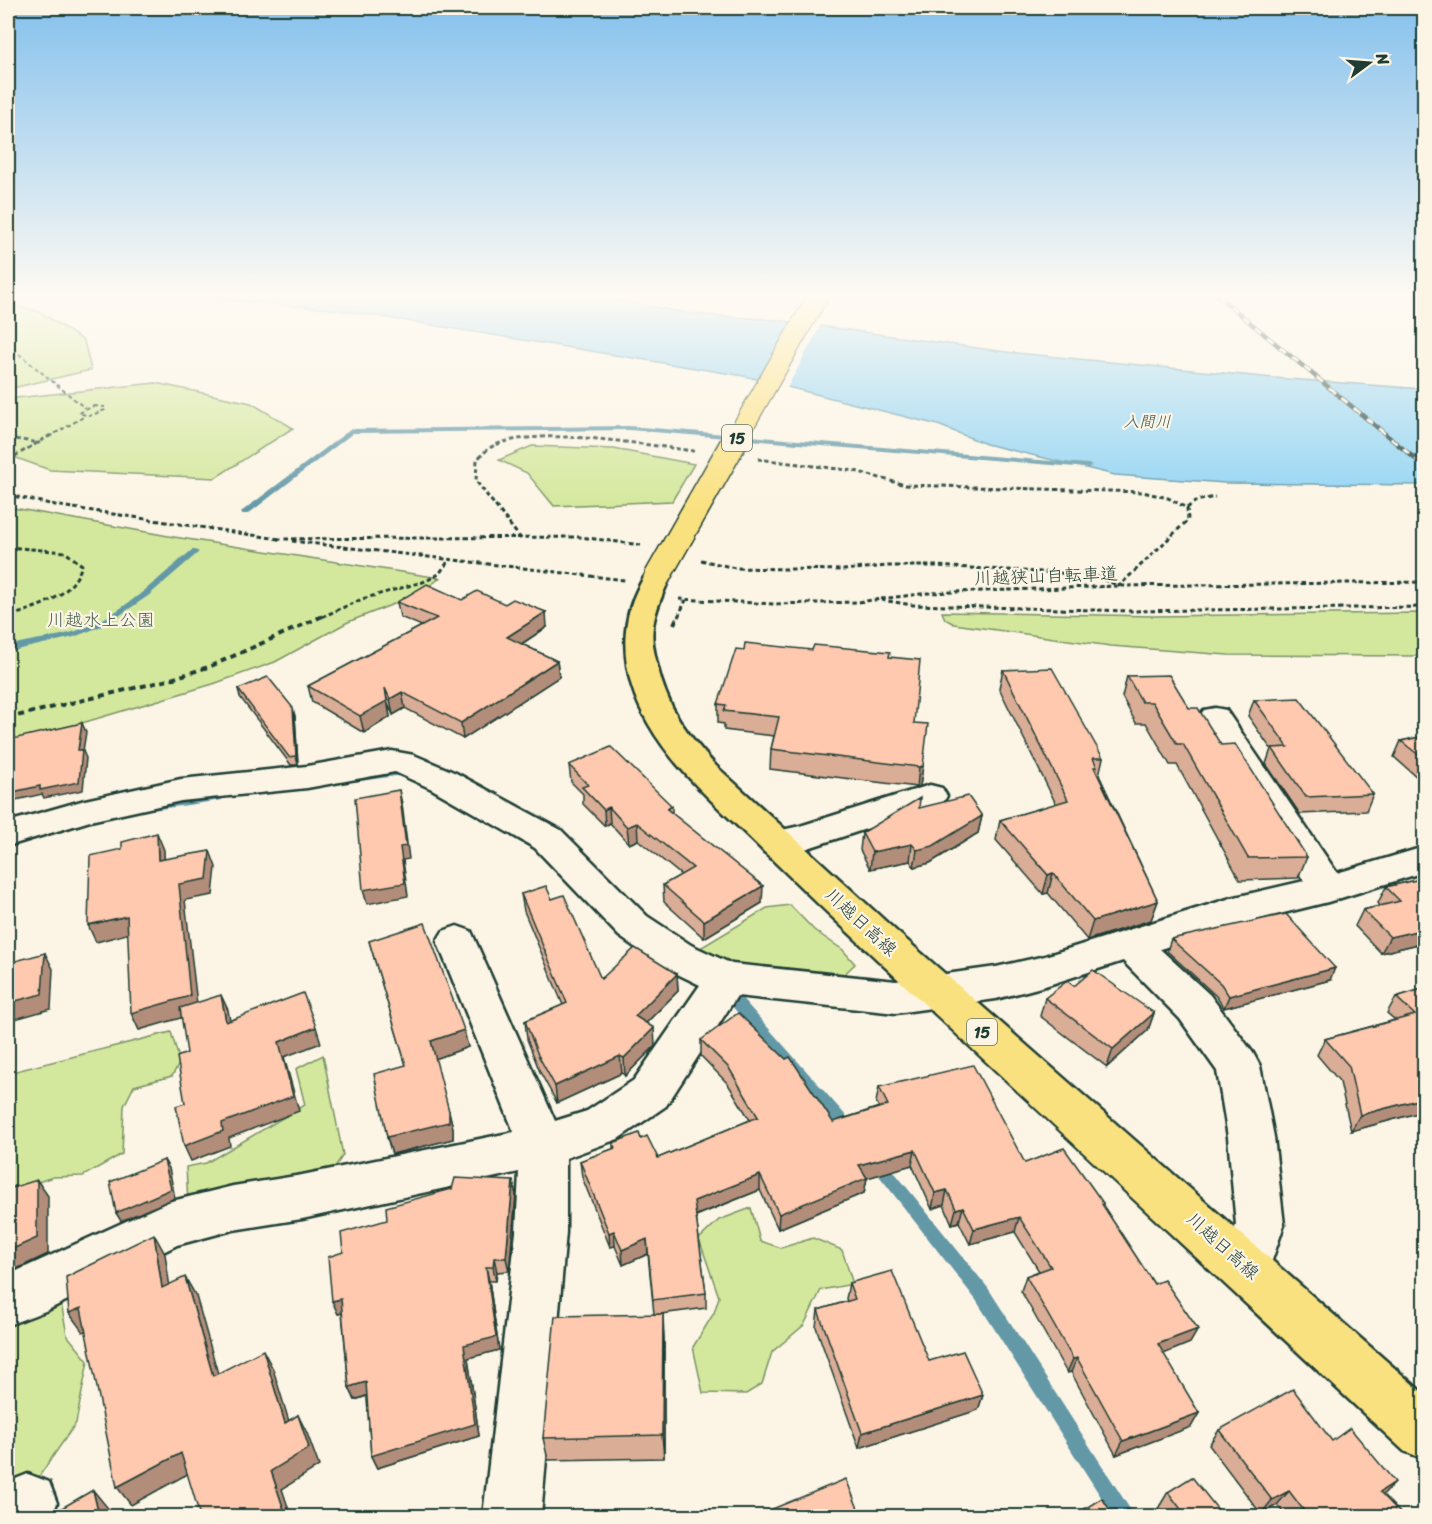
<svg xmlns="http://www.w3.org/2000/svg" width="1432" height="1524" font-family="Sriracha,'Klee One',sans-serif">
<rect width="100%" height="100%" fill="#fcf5e5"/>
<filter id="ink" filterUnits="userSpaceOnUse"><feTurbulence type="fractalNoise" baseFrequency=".0167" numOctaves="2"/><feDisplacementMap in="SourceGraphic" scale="12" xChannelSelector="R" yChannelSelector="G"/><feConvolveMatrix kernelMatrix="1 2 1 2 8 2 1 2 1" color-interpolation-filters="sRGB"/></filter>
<g filter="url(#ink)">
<!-- green -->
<g fill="#d4e89d" stroke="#7a9268" stroke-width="1.5">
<polygon points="8,304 40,312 84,341 91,370 8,389"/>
<polygon points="155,383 251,403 293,428 215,478 50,470 8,455 8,401 16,398"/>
<polygon points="532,446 614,449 694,464 672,501 554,506 527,473 499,460"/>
<polygon points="8,507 174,537 440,578 419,594 348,622 275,662 213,684 82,723 8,741"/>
<polygon points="942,612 1153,616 1424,613 1424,656 1228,655 1111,646 954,624 945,619"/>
<polygon points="790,905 814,930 843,950 855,964 836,982 723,963 692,953 767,908"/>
<polygon points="171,1032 180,1062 172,1076 134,1086 124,1106 122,1154 83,1176 53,1177 8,1192 8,1073"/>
<polygon points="323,1055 343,1155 329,1176 188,1203 186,1167 206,1163 305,1105 296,1069"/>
<polygon points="751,1208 760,1241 781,1248 813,1238 842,1250 853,1284 821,1290 804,1325 772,1352 762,1384 746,1394 703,1393 693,1347 714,1313 719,1297 699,1239 719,1220"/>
<polygon points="60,1297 67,1335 88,1361 76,1423 31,1488 8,1513 8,1313"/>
</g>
<!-- water -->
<polygon fill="#92d4f4" stroke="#6498a7" stroke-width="1.5" points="184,296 597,296 692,314 777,320 1006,352 1274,378 1424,389 1424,485 1225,483 1115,475 986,444 938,425 744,376 339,310"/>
<!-- pier -->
<polygon fill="#fcf5e5" points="794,319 822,323 786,390 757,383"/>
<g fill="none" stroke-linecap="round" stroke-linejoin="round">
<!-- stream -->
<g fill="#6498a7" fill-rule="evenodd">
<polygon points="629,426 1088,464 1092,466 1088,468 629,430 353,433 248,514 242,514 241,512 351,429"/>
<path d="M192 550H195L199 552 148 596 107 624 74 637 8 652V646C31 639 56 638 79 630 123 614 157 579 192 550Z"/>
<polygon points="405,768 413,773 412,775 403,775 353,782 348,779 353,776"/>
<polygon points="218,793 223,797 222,800 153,810 148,806 153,802"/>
<polygon points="735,995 740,996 855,1126 857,1130 855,1134 850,1136 845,1134 730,1004 728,1000 730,996"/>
<polygon points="878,1156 883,1158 988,1288 1130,1509 1132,1516 1113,1516 976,1300 873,1168 871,1163 873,1158"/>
</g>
<!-- minor casing -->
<g stroke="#1f3d34" stroke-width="5">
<g id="minor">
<polygon points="1215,708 1226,710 1337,873 1424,847 1424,872 1328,902 1235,925 1160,949 1210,995 1253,1053 1260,1066 1274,1137 1284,1225 1264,1284 1246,1291 1228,1284 1221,1267 1236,1225 1228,1137 1217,1071 1180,1019 1123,961 1045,986 996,999 896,1013 737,996 666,1106 618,1139 566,1158 566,1232 541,1516 483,1516 516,1232 519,1172 302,1219 233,1230 177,1245 48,1310 8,1325 8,1275 168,1202 233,1186 302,1175 514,1132 437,941 443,931 457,926 471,931 555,1121 587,1111 634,1080 700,985 663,967 619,936 535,848 432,789 395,772 307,788 181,801 90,821 8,846 8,822 85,800 181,779 307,766 392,751 414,755 456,773 561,830 647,916 691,945 732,964 896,981 996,967 1045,956 1231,898 1304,881 1199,717 1204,710"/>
<polygon points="930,785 942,788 947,796 942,804 805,849 777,855 764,852 759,843 764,834 800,826"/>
<polygon points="28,1474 49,1482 57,1503 52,1516 8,1516 8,1482"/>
</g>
</g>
<!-- major casing -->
<g stroke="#1f3d34" stroke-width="5">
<path id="major" d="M656 571 665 573 669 579C663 594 655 610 653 627 651 639 654 652 657 664 667 708 686 733 716 766L895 930 1424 1394V1459L1404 1451C1231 1289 1057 1129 884 966 838 923 793 880 748 836 712 801 673 767 648 723 621 676 615 619 647 573Z"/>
</g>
<!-- path-far2 -->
<g stroke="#1f3d34" stroke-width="2" stroke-dasharray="4 3" stroke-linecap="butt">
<polyline points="8,345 85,408"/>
<polygon points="94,406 105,407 105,410 89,416 79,413"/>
<polyline points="49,437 85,416"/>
</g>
<!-- path-far1 -->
<g stroke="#1f3d34" stroke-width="3" stroke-dasharray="4.5 3" stroke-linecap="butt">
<polyline points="8,438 40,443"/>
<polyline points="8,460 51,435"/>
<polyline points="8,495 60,506 279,539"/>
<polyline points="1187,508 1196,501 1215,497"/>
<polyline points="277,539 580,537 641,545"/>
<path d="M521 539 476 481 477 459C483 454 488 448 495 445 542 426 644 445 694 451"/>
<polyline points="292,541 625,580"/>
<path d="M8 547 65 552 82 565C72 598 38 606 9 617"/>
<polyline points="701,560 735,568 843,570 888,566 935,566 1093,575 1119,586 1188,520 1187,508 1168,498 1143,492 905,485 855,471 758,459"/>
<polyline points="679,599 775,604 858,602 928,593 1119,586 1424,582"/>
<polyline points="881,600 913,605 1130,611 1424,607"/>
<polyline points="322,617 362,599 426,581 439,574 450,559"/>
<polyline points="678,617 686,600"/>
</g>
<!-- path -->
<g stroke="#1f3d34" stroke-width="4" stroke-dasharray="6 4.5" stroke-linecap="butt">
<polyline points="8,617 13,615"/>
<polyline points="674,624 678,615"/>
<polyline points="8,718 168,680 211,666 325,615"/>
</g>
<!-- minor -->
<use href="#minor" fill="#fcf5e5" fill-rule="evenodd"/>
<!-- major -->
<use href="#major" fill="#fae180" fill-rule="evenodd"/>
<!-- rail casing -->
<g stroke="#1f3d34" stroke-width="4.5">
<polyline id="rail" points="1218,296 1424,466"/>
</g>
<!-- rail -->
<use href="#rail" stroke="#fcf5e5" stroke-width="3" stroke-dasharray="8" stroke-linecap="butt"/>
<!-- major-bridge-far1 casing -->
<g stroke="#1f3d34" stroke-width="22" stroke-linecap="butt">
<polyline id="major-bridge-far1" points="737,437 818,296"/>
</g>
<!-- major-bridge casing -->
<g stroke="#1f3d34" stroke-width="28" stroke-linecap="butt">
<polyline id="major-bridge" points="656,579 738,435"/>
</g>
<!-- major-bridge-far1 -->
<use href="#major-bridge-far1" stroke="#fae180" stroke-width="20"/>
<!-- major-bridge -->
<use href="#major-bridge" stroke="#fae180" stroke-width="25"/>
</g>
<!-- wall -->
<g fill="#daad96" stroke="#1f3d34" stroke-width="1.5">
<polygon points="462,600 547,627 522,644 557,661 559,677 463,739 405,708 393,715 388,704 390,717 364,733 312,702 308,686 422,626 400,617 397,602"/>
<polygon points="812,650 889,657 914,723 923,766 920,786 917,787 770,769 771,749 774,736 724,730 724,724 718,723 718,704"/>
<polygon points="1003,670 1103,758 1099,775 1158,901 1151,920 1087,940 1048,893 1043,894 996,840 1000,820 1056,804 999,688"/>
<polygon points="1127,676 1189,708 1221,745 1307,857 1298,878 1240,880 1177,765 1170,765 1146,723 1136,723 1122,697"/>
<polygon points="238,689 295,716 298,765 291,765 240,697"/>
<polygon points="1254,700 1373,794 1366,811 1300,814 1266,764 1271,749 1248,716"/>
<polygon points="1425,736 1425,784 1394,757 1401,741"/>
<polygon points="569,765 672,806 672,813 762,903 704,938 664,902 663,885 681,875 638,840 629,844 610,823 605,826 583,804 583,794 571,782"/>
<polygon points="919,808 982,816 978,833 930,863 914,867 910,861 870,869 860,850 862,833"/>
<polygon points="1425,878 1425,945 1422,943 1381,953 1355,926 1363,910 1380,906 1378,903 1386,887"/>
<polygon points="521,894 552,899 601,979 677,974 678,991 646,1023 655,1046 625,1076 622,1073 557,1103 540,1072 527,1039 525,1021 563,1005 524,911"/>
<polygon points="1171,939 1330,980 1224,1008 1216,996 1167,951"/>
<polygon points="369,941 468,1047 435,1059 453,1128 453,1139 392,1154 387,1137 406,1065"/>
<polygon points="1074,986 1154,1013 1148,1030 1107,1067 1040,1016 1045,998"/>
<polygon points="1425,988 1425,1111 1351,1131 1340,1082 1317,1055 1325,1039 1395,1020 1387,1013 1396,997"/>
<polygon points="701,1040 833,1122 879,1107 876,1102 879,1087 1103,1203 1103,1206 1154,1284 1198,1329 1190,1343 1163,1354 1199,1413 1191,1427 1116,1455 1071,1372 1067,1373 1021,1291 1026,1276 1039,1271 1015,1232 970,1244 959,1222 952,1224 944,1205 932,1209 912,1165 867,1178 864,1193 778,1229 760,1190 696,1216 706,1293 706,1308 661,1314 664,1338 664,1458 548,1460 543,1438 654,1314 648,1254 623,1265 615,1246 610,1247 582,1177 580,1161 613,1149 613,1143 641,1139 658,1158 750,1120 728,1084 701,1056"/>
<polygon points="516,1195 509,1271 497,1272 496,1281 489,1281 499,1350 468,1358 479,1436 377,1468 371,1456 367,1396 355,1400 349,1387 342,1313 338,1314"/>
<polygon points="849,1283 929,1361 983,1395 978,1410 859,1448 816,1327 818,1310 847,1301 846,1299"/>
<polygon points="1219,1430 1332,1441 1403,1516 1286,1516 1277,1505 1261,1514 1209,1445"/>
<polygon points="1168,1492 1223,1516 1160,1516 1156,1512"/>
</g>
<!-- shaded-wall -->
<g fill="#b28d7a" stroke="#1f3d34" stroke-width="1.5">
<polygon points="546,612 547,627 509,652 507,637"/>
<polygon points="557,661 559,677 463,739 461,723"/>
<polygon points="385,688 390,717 364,733 360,716"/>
<polygon points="402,692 405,708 393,715 390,699"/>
<polygon points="293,708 295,716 298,765 296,756"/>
<polygon points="82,723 86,732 83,751 86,758 83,790 44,798 42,794 8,802 8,793 78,750"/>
<polygon points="923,766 920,786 917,787 919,767"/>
<polygon points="399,790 402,804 409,859 403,860 408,896 367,904 363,890 400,847"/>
<polygon points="609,807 610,823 605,826 604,810"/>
<polygon points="982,816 978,833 930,863 914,867 917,850"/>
<polygon points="637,823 638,840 629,844 627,827"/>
<polygon points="157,833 164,850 165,876 158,860"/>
<polygon points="912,844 910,861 870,869 872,852"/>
<polygon points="210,851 216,867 213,895 185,900 198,1013 139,1030 131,1013 179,884"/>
<polygon points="1053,873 1048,893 1043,894 1048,875"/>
<polygon points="763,886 762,903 704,938 704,921"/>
<polygon points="1158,901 1151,920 1087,940 1093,921"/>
<polygon points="127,916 134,932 96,942 88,925"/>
<polygon points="1425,929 1425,939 1422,943 1381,953 1390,937"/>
<polygon points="45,953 53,969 51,1009 8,1021 8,1003"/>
<polygon points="1335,968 1330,980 1224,1008 1229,996"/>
<polygon points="677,974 678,991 636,1033 635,1016"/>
<polygon points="221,995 228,1010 233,1037 226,1022"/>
<polygon points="1154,1013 1148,1030 1107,1067 1113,1049"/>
<polygon points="316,1027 321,1043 284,1057 299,1111 229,1138 230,1146 191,1161 184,1146 279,1042"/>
<polygon points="654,1028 655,1046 625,1076 624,1058"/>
<polygon points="464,1030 468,1047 435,1059 431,1041"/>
<polygon points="620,1056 622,1073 557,1103 555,1086"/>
<polygon points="1425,1098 1425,1111 1351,1131 1360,1115"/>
<polygon points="449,1111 453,1128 453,1139 392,1154 387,1137"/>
<polygon points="915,1150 912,1165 867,1178 864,1193 778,1229 779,1214 859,1165"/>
<polygon points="164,1160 169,1168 175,1198 121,1221 116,1213"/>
<polygon points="760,1175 760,1190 694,1216 694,1201"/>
<polygon points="37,1180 48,1196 48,1254 8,1273 8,1251"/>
<polygon points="513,1181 516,1195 509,1271 506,1258"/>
<polygon points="947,1190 944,1205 932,1209 935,1193"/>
<polygon points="963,1207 959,1222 952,1224 956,1209"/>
<polygon points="1019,1217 1015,1232 970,1244 974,1229"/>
<polygon points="614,1231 615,1246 610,1247 609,1233"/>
<polygon points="154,1234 165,1254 173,1308 162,1288"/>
<polygon points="647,1239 648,1254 623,1265 622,1250"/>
<polygon points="494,1258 497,1272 496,1281 493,1267"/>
<polygon points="486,1267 489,1281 499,1350 468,1358 479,1436 377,1468 371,1456"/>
<polygon points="185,1277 196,1296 224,1395 213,1376"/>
<polygon points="341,1299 346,1312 338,1314 332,1301"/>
<polygon points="81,1308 95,1327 83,1332 69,1313"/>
<polygon points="663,1314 664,1338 664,1458 662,1435"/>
<polygon points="1198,1329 1190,1343 1151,1359 1158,1344"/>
<polygon points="263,1350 273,1369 295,1441 285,1423"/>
<polygon points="1077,1358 1071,1372 1067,1373 1073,1359"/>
<polygon points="366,1382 371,1394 355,1400 349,1387"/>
<polygon points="983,1395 978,1410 859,1448 862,1433"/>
<polygon points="1199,1413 1191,1427 1116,1455 1123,1441"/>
<polygon points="298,1415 307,1433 319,1466 282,1489 291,1516 286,1516 271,1471"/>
<polygon points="181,1453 193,1471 131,1505 117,1487"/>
<polygon points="1395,1482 1381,1497 1380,1492"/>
<polygon points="93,1490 111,1512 112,1516 99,1516"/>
<polygon points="1289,1491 1277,1505 1261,1514 1272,1500"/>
</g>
<!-- building -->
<g fill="#fec9ae" stroke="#1f3d34" stroke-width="1.5">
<polygon points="427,584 462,600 477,591 505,604 513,599 546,612 507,637 557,661 461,723 402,692 390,699 385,688 387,701 360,716 308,686 437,618 397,602"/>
<polygon points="745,643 812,650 814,645 890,652 889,657 920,660 914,723 928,724 923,766 919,767 771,749 779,717 724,711 726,705 718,704 736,649 744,650"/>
<polygon points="1052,668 1103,758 1093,758 1097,767 1094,767 1158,901 1093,921 1053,873 1048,875 1000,820 1068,800 1003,670"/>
<polygon points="1169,675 1189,708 1198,708 1221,745 1235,744 1307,857 1248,858 1183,744 1177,744 1152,702 1142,702 1127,676"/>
<polygon points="268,677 293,708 296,756 289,757 238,689"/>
<polygon points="1299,698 1373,794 1306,797 1272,748 1288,747 1254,700"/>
<polygon points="82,723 78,750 82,750 79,782 40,790 40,786 8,793 8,740"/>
<polygon points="1425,736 1425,760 1401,741"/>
<polygon points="611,747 672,806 667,809 763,886 704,921 663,885 693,868 637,823 627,827 609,807 604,810 582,787 588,785 569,765"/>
<polygon points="399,790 406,846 400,847 405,883 363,890 355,798"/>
<polygon points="968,796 982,816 933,846 917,850 912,844 872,852 862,833 920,798 919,808"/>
<polygon points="157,833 158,860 210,851 207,879 179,884 190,996 131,1013 127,916 88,925 90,856 122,849 122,842"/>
<polygon points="1425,878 1425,929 1390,937 1363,910 1400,901 1386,887"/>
<polygon points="546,886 552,899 564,895 601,979 635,948 677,974 635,1016 654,1028 624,1058 620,1056 555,1086 538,1055 525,1021 567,1003 521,894"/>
<polygon points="1286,914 1335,968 1229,996 1221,984 1171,939"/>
<polygon points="425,923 464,1030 431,1041 449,1111 449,1122 387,1137 374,1074 406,1065 369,941"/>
<polygon points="45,953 42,994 8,1003 8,963"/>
<polygon points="1093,970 1154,1013 1113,1049 1045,998 1067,981 1074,986"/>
<polygon points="1425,988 1425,1098 1360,1115 1349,1066 1325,1039 1415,1015 1396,997"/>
<polygon points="303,993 316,1027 279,1042 293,1096 222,1123 223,1131 184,1146 176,1106 185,1103 177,1057 187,1053 180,1008 221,995 226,1022"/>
<polygon points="738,1013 786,1059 790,1057 833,1122 888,1105 879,1087 973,1065 1025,1163 1064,1148 1103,1203 1102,1204 1154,1284 1164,1280 1198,1329 1158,1344 1199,1413 1123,1441 1077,1358 1073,1359 1026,1276 1051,1267 1019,1217 974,1229 963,1207 956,1209 947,1190 935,1193 915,1150 859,1165 867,1178 779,1214 760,1175 694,1201 706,1293 653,1300 647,1239 622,1250 614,1231 609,1233 580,1161 615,1148 613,1143 639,1133 641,1139 647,1136 658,1158 758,1117 729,1068 701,1040"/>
<polygon points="164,1160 171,1189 116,1213 110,1182"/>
<polygon points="455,1178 513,1181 506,1258 494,1258 493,1267 486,1267 496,1337 464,1345 475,1424 371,1456 366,1382 349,1387 341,1299 332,1301 328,1257 343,1252 341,1233 387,1220 386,1207 452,1189"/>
<polygon points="37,1180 37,1238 8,1251 8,1189"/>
<polygon points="154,1234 162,1288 185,1277 213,1376 263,1350 285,1423 298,1415 309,1448 271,1471 286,1516 200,1516 181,1453 117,1487 81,1308 69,1313 66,1277"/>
<polygon points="892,1271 929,1361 963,1351 983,1395 862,1433 818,1310 855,1299 849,1283"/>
<polygon points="663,1314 662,1435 543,1438 555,1316"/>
<polygon points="1293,1389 1332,1441 1350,1428 1395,1482 1380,1492 1403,1516 1308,1516 1289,1491 1272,1500 1219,1430"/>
<polygon points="1192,1477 1223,1516 1186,1516 1168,1492"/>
<polygon points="846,1479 861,1516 755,1516"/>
<polygon points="93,1490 99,1516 48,1516"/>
<polygon points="1102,1498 1114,1516 1073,1516"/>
</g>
</g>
<!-- sky -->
<linearGradient id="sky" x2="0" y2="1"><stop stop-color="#85c1ed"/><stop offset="0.58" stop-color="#fefaf3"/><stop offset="1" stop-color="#fefaf3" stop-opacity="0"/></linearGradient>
<rect width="1432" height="509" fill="url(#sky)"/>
<g text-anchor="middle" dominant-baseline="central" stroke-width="4.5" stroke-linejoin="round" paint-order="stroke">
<!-- far-water labels -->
<g font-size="16" font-style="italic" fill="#365b5a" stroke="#fcf5e5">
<text x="1147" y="421">入間川</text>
</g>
<!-- shield labels -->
<g fill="#fcf5e5" stroke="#617469" stroke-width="1.5">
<rect x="722" y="425" width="30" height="26" rx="4.5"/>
<rect x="967" y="1019" width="30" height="26" rx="4.5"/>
</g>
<g font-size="16" font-weight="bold" fill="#1f3d34">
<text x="737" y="438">15</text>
<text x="982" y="1032">15</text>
</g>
<!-- street labels -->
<g font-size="18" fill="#1f3d34" stroke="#fcf5e5">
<text transform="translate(1046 576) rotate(-2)">川越狭山自転車道</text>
<text transform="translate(861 922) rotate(43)">川越日高線</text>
<text transform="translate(1223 1246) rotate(42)">川越日高線</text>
</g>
<!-- park labels -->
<g font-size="18" fill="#435f49" stroke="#fcf5e5">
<text x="101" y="620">川越水上公園</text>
</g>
</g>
<!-- margin -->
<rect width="1432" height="1524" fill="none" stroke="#fcf5e5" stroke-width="30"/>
<rect x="15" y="15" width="1402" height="1494" fill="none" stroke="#1f3d34" stroke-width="2" filter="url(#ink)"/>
<!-- north arrow -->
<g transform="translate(1369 63) rotate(74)" stroke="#fcf5e5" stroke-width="4.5" paint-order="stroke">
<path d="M0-4.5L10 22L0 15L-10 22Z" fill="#1f3d34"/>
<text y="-9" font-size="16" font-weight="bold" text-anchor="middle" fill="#1f3d34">N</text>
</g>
</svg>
